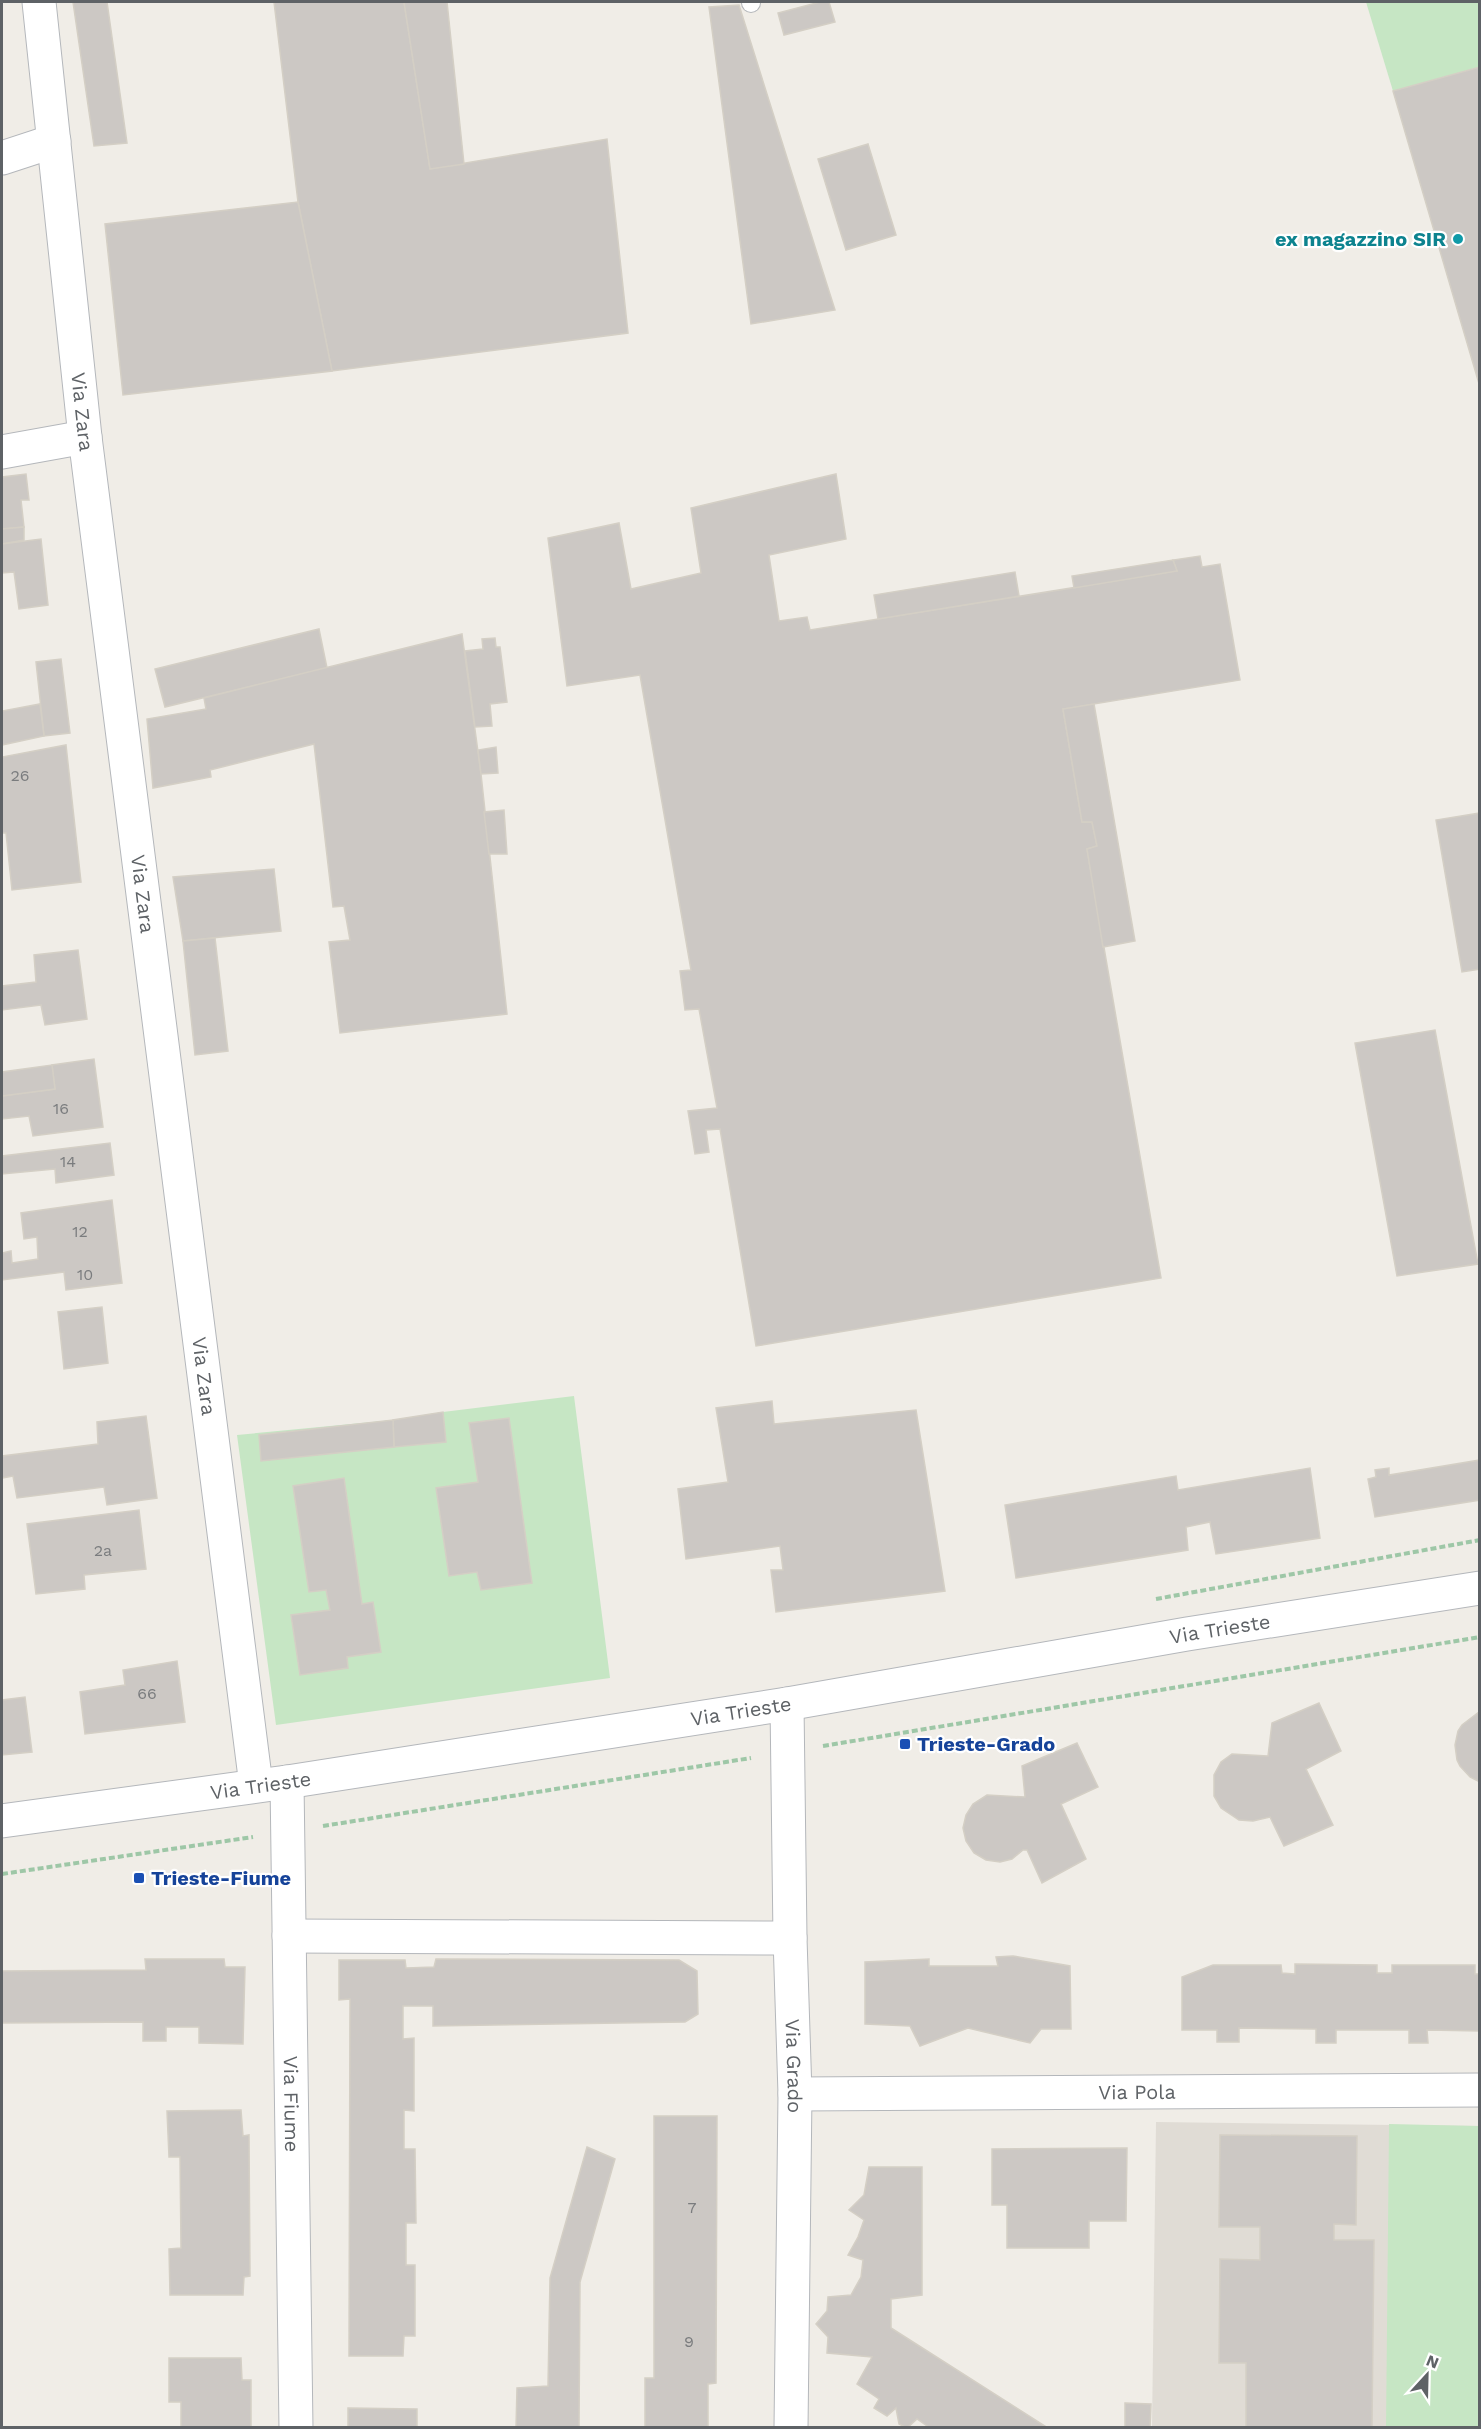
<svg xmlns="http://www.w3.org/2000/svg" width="1481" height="2429" font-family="'Work Sans',sans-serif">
<rect width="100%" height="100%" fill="#f0ede7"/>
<!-- education -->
<polygon fill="#e0dcd5" points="1156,2122 1479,2126 1479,2427 1152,2428"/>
<!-- green -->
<g fill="#c6e6c4">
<polygon points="1366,2 1479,2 1479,67 1393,91"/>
<polygon points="574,1396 610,1678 276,1725 237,1435 393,1420 443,1412"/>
<polygon points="1389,2124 1479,2126 1479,2427 1386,2427"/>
</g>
<!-- building -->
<g fill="#ccc8c4" stroke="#d4cfc5" stroke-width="1.5">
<polygon points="73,2 107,2 127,143 94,146"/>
<polygon points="274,2 404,2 430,169 607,139 628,333 332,371 298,202"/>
<polygon points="404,2 447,2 464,164 430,169"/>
<polygon points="820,2 829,2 835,22 784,35 778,13"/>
<polygon points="739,5 822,269 835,310 751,324 709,7"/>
<polygon points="1480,67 1480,387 1393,91"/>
<polygon points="868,144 896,235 846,250 818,159"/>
<polygon points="298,202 332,371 123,395 105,224"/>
<polygon points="26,474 29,500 21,500 24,527 2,529 2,477"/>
<polygon points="836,474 846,539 769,555 779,621 807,617 810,630 1177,571 1173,560 1200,556 1202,567 1220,564 1240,680 1063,709 1082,822 1092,822 1097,846 1087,849 1161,1278 756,1346 720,1129 706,1130 709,1152 695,1154 688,1111 717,1108 699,1009 685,1010 680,971 691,970 640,675 567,686 548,538 619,523 631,589 701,573 691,508"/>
<polygon points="24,527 24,540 2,544 2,529"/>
<polygon points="41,539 48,605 19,609 14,572 2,573 2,544"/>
<polygon points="1173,560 1177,571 1074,588 1072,576"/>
<polygon points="1015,572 1019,596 878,619 874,595"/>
<polygon points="319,629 327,668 165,707 155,669"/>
<polygon points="462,634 481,774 507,1014 340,1033 329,942 350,940 344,906 333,907 314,744 210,770 211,777 153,788 147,719 206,709 204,698"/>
<polygon points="495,638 496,647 500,647 507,702 490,704 492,726 475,727 465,651 483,649 482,639"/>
<polygon points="61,659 70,733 44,736 36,662"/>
<polygon points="40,704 44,736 2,745 2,711"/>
<polygon points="1094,704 1135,941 1103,947 1087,849 1097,846 1092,822 1082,822 1063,709"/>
<polygon points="66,745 81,882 12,890 6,833 2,833 2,757"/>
<polygon points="496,747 498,773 481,774 478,750"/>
<polygon points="504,810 507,854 489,854 484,812"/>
<polygon points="1480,813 1480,969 1462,972 1436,820"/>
<polygon points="274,869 281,931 183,941 173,877"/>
<polygon points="215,938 228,1051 195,1055 183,941"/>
<polygon points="78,950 87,1019 45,1025 41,1005 2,1010 2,986 36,982 34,955"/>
<polygon points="1435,1030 1478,1264 1397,1276 1355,1043"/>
<polygon points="94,1059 103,1127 33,1136 29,1116 2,1119 2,1096 55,1089 52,1065"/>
<polygon points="52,1065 55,1089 2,1096 2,1072"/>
<polygon points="110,1143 114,1175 56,1183 55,1169 2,1174 2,1156"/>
<polygon points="112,1200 122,1283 66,1290 64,1272 2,1280 2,1253 11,1251 12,1263 38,1259 37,1237 24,1239 21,1213"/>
<polygon points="102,1307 108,1363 64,1369 58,1312"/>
<polygon points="772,1401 774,1424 916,1410 945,1591 776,1612 771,1570 783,1570 780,1546 686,1559 678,1489 728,1482 716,1408"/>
<polygon points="443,1412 446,1442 394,1447 393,1420"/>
<polygon points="146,1416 157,1498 107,1505 104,1487 17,1498 13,1476 2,1478 2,1456 98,1444 97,1422"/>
<polygon points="509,1418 532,1583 481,1590 477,1572 449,1576 436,1488 478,1482 469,1423"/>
<polygon points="393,1420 394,1447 261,1461 259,1435"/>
<polygon points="1480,1460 1480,1500 1375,1517 1368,1479 1376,1477 1375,1470 1389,1468 1389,1475"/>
<polygon points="1310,1468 1320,1538 1216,1554 1210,1522 1186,1527 1188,1550 1016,1578 1005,1505 1176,1476 1178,1490"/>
<polygon points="344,1478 362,1604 373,1602 381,1652 347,1657 348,1668 300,1675 291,1615 330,1610 326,1590 309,1592 293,1486"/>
<polygon points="139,1510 146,1569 84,1575 85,1589 36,1594 27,1524"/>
<polygon points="177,1661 185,1722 85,1734 80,1692 125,1685 123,1670"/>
<polygon points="25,1697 32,1752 2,1755 2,1700"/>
<polygon points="1319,1703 1341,1751 1306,1769 1333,1825 1284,1846 1270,1817 1253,1821 1239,1820 1221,1808 1214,1796 1214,1775 1221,1762 1232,1754 1268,1756 1272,1723"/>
<polygon points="1479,1712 1480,1712 1480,1782 1470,1777 1460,1766 1457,1760 1455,1745 1458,1731 1462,1725"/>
<polygon points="1077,1743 1098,1787 1061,1804 1086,1859 1042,1883 1027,1850 1023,1850 1012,1859 1000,1862 986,1860 974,1853 966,1841 963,1828 966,1815 973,1804 987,1795 1025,1797 1022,1766"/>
<polygon points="1013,1956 1070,1966 1071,2029 1041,2029 1030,2043 968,2028 920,2046 910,2026 865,2024 865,1962 929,1959 929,1966 998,1966 996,1957"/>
<polygon points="145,1959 224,1959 225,1967 245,1967 243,2044 199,2043 199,2027 166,2027 166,2041 143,2041 143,2022 2,2023 2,1971 146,1970"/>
<polygon points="436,1959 679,1960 697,1971 698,2014 685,2022 433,2026 433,2006 403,2006 403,2039 414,2038 414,2111 404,2110 404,2149 415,2149 416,2223 406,2223 406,2265 415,2265 415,2336 404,2336 403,2356 349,2356 350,1999 339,2000 339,1960 405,1960 406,1968 434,1967"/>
<polygon points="1295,1964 1377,1965 1377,1973 1392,1973 1392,1965 1475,1965 1475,1974 1480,1974 1480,2031 1427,2030 1428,2043 1409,2043 1409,2030 1336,2030 1336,2043 1316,2043 1316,2029 1239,2028 1239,2042 1217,2042 1217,2030 1182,2030 1182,1977 1213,1965 1281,1965 1282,1973 1295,1974"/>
<polygon points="241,2110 243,2136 249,2135 250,2276 244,2277 243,2295 170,2295 169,2249 181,2248 180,2157 169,2157 167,2111"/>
<polygon points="654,2116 717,2116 716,2383 708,2384 708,2428 645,2428 645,2378 654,2378"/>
<polygon points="1220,2135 1357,2136 1356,2225 1334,2224 1334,2240 1374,2240 1372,2428 1246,2428 1246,2363 1219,2363 1220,2259 1260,2260 1260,2227 1219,2227"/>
<polygon points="587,2147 615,2159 580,2282 579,2428 516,2428 517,2388 548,2386 550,2278"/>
<polygon points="1127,2148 1126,2221 1089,2221 1089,2248 1007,2248 1007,2205 992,2205 992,2149"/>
<polygon points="869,2167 922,2167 922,2295 891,2299 891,2328 1048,2428 930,2428 917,2419 907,2428 899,2424 896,2408 887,2416 874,2408 879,2399 857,2384 872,2357 827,2353 828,2337 816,2324 827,2311 828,2297 851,2295 861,2277 863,2260 848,2255 858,2237 864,2220 849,2210 864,2195"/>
<polygon points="169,2358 241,2358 242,2380 251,2380 251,2428 181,2428 181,2402 169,2402"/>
<polygon points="1125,2403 1151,2404 1150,2428 1125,2428"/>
<polygon points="348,2408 417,2409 417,2428 348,2428"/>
</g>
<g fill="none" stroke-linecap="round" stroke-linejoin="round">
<!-- service casing -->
<g stroke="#b4b7bb" stroke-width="20">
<polyline id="service" points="751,2 751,3"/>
</g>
<!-- minor casing -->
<g stroke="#b4b7bb" stroke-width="35">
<g id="minor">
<path id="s1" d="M39 2 85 437 256 1785"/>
<polyline points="2,158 54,141"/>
<polyline points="2,452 85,437"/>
<path id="s2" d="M787 1704 790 1938 795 2094 791 2428"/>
<path id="s3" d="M287 1782 296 2428"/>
<polyline points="289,1936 790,1938"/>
<path id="s4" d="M795 2094 1480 2090"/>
</g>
</g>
<!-- tertiary casing -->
<g stroke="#b4b7bb" stroke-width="35">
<g id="tertiary">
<path id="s5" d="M2 1821 287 1782 787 1704 1187 1634 1480 1588"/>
</g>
</g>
<!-- path -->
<g stroke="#9ec7a7" stroke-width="4" stroke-dasharray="6 3" stroke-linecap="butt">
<polyline points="1156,1599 1480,1540"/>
<polyline points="823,1746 1480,1637"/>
<polyline points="323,1826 751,1758"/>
<polyline points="2,1874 253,1837"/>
</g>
<!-- service -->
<use href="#service" stroke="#fff" stroke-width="18"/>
<!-- minor -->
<use href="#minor" stroke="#fff" stroke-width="33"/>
<!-- tertiary -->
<use href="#tertiary" stroke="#fff" stroke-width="33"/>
</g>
<!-- markers -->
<circle fill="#0f9aa8" stroke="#fff" stroke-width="2" cx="1458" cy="239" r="6"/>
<g fill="#1a4fb4" stroke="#fff" stroke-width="2">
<rect x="899" y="1738" width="12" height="12" rx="3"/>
<rect x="133" y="1872" width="12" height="12" rx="3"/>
</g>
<g text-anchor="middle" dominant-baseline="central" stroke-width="4.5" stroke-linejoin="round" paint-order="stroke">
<!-- number labels -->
<g font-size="16" fill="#7a7c7e">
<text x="20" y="775">26</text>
<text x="61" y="1108">16</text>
<text x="68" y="1161">14</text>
<text x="80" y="1231">12</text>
<text x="85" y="1274">10</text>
<text x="103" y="1550">2a</text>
<text x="147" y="1693">66</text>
<text x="692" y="2207">7</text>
<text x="689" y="2341">9</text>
</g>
<!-- culture labels -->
<g font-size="20" font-weight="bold" fill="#0d838f" stroke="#fff" text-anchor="end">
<text x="1446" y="239">ex magazzino SIR</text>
</g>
<!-- street labels -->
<g font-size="20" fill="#5e6266" stroke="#fff">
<text stroke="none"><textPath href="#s1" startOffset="412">Via Zara</textPath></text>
<text stroke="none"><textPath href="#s1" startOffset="898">Via Zara</textPath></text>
<text stroke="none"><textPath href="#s1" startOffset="1384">Via Zara</textPath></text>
<text stroke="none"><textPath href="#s5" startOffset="1233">Via Trieste</textPath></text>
<text stroke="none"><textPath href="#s5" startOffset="747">Via Trieste</textPath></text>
<text stroke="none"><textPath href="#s5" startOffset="261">Via Trieste</textPath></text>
<text stroke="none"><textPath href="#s2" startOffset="362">Via Grado</textPath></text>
<text stroke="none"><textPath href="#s4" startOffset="342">Via Pola</textPath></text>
<text stroke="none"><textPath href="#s3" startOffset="322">Via Fiume</textPath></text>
</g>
<!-- transit labels -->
<g font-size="20" font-weight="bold" fill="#164399" stroke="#fff" text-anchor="start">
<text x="917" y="1744">Trieste-Grado</text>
<text x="151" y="1878">Trieste-Fiume</text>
</g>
</g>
<!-- border -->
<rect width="1481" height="2429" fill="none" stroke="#5e6266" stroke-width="6"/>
<!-- north arrow -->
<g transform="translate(1427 2375) rotate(22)" stroke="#ffffff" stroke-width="4.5" paint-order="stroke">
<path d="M0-4.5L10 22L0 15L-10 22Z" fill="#5e6266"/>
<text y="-9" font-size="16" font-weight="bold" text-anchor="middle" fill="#5e6266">N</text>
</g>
</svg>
